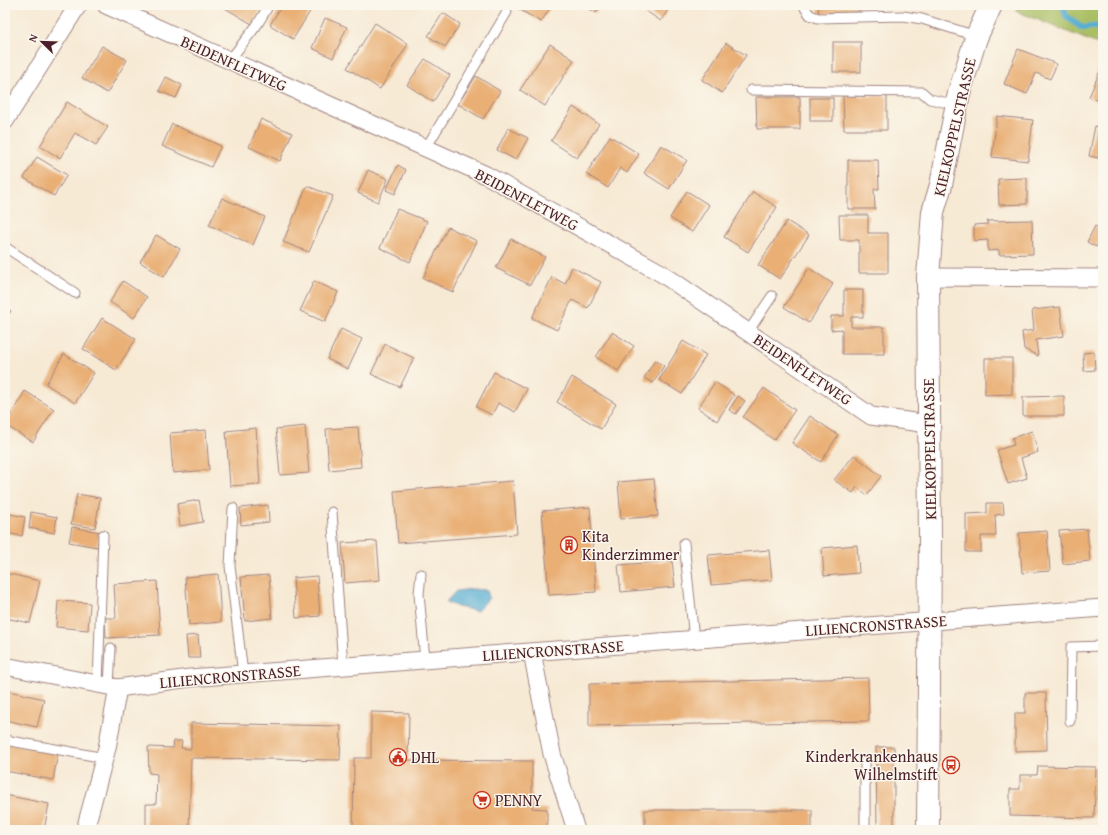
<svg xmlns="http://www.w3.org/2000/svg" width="1108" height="835" font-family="'Gentium Book Plus',serif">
<rect width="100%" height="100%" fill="#fbf7ec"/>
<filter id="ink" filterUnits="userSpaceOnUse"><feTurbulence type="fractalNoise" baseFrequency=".025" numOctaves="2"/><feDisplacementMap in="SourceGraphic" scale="8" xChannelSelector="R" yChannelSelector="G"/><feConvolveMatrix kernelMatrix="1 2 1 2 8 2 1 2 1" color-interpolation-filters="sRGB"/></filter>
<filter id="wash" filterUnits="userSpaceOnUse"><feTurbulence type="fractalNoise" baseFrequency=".012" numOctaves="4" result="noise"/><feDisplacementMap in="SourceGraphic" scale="16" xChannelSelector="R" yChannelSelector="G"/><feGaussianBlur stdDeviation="0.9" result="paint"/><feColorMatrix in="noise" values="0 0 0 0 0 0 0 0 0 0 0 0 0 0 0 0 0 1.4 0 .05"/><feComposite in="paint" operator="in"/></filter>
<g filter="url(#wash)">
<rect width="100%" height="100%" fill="#f7ead5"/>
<!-- green -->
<polygon fill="#aabf64" stroke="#7a6f48" points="1019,5 1103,5 1103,46 1016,11"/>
<!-- water -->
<polygon fill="#57add3" stroke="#50667f" points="472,589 487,590 489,598 477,611 458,607 446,602 456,591"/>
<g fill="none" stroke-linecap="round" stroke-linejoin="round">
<!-- stream -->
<polyline stroke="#57add3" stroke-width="6" points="1063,5 1066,16 1082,28 1103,26"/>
</g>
<g id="blocks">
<!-- building -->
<g fill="#e9af75">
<polygon points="227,5 264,5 252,24 225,8"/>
<polygon points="282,5 314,5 293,39 270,25"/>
<polygon points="519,5 552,5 541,22 517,8"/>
<polygon points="583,5 601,5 596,13"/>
<polygon points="637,5 671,5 661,21"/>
<polygon points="818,5 858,5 859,12 819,14"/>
<polygon points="443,13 460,24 445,47 428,36"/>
<polygon points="325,18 347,27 333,58 312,48"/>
<polygon points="375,23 408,44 380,89 347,68"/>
<rect x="833" y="42" width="28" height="30"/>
<polygon points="726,43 746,55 722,93 702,80"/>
<polygon points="550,44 574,60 545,106 520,90"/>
<polygon points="102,46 127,60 107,93 82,78"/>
<polygon points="1018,49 1057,64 1050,79 1036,73 1027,94 1004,84"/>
<polygon points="425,59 450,75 433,102 407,85"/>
<polygon points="1102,66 1103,66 1103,103 1089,97"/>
<polygon points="476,76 500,91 483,119 458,104"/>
<polygon points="166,77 182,85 176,98 159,91"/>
<polygon points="843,96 887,96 887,130 844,130"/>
<polygon points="756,97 800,97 800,129 757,129"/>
<rect x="810" y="98" width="23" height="23"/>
<polygon points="67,102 108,127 96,145 75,133 60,158 40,146"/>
<polygon points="573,107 599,124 577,158 551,141"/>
<polygon points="997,116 1033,120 1028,161 992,157"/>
<polygon points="261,119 292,133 280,161 249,147"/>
<polygon points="172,124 221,146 211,167 162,146"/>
<polygon points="1095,126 1103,128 1103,159 1089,156"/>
<polygon points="508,128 528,138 516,160 497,150"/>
<polygon points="610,136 639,154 627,173 620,168 608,188 586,174"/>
<polygon points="661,145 687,160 669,189 644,173"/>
<polygon points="37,157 67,175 54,196 24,178"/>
<polygon points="848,160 878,160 879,189 874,189 875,209 848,209"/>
<polygon points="398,165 406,170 395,194 386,190"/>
<polygon points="368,170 388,179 378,202 358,193"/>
<polygon points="1027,178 1027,204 999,205 998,179"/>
<polygon points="307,186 333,196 309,252 283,242"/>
<polygon points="687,191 709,205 692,232 670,218"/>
<polygon points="753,192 777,207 748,252 724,237"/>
<polygon points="222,198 265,217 253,245 209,225"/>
<polygon points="397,209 427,221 410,262 380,248"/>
<polygon points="839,215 868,215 868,233 888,233 888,273 859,273 859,240 840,240"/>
<polygon points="1032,220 1033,254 999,255 999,250 988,251 988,240 974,241 974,225 988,224 987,221"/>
<polygon points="787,221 809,235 780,279 758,265"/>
<polygon points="1095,226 1103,230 1103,234 1096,247 1087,242"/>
<polygon points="448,227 477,241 453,292 423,278"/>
<polygon points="156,235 180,249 164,277 140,262"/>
<polygon points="511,239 545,257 530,285 496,268"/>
<polygon points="572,267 601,282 588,308 572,300 557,330 532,318 552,277 565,284"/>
<polygon points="809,268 833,284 809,323 784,307"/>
<polygon points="123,281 147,297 134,318 110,302"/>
<polygon points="314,281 338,292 325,322 300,311"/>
<polygon points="844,290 863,290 863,317 851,317 851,327 884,327 884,354 842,354 842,329 831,330 831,316 844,316"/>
<polygon points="5,307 11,311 5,320"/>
<polygon points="1060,307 1064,336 1036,340 1038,356 1024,349 1022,332 1034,330 1032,310"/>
<polygon points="102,318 136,339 116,370 83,349"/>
<polygon points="341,329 362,339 348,369 327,359"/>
<polygon points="612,332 634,346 618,371 596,357"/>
<polygon points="683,341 706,355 682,394 659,380"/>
<polygon points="385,344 414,358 400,387 371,374"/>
<polygon points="1094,352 1095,370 1084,371 1083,353"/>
<polygon points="64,354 94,373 75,403 46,384"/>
<polygon points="985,358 1012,358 1012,394 985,395"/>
<polygon points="655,360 664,366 653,383 644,378"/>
<polygon points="494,372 527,389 515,412 498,403 492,415 476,407"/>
<polygon points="572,377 616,404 601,429 557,402"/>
<polygon points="715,382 734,395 717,421 698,408"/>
<polygon points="764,388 795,410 774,440 743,417"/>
<polygon points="25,391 54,409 33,442 5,425"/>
<polygon points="738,396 745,401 736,414 729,410"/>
<polygon points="1064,396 1064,416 1023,416 1023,397"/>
<polygon points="810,416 838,435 821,462 792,443"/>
<polygon points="305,426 309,473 280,475 276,429"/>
<polygon points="358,427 361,467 329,470 326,429"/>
<polygon points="256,428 260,484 230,486 226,431"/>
<polygon points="206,430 209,470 173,473 170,433"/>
<polygon points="1032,431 1038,452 1021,458 1027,478 1008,484 997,450 1014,445 1012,438"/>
<polygon points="854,455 881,476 867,495 857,487 853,493 834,480"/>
<polygon points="654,479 658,516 621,519 618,482"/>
<polygon points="513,481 517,534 398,543 394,491"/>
<polygon points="77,494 100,498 95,528 71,524"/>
<polygon points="199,500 203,522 180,526 177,504"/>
<polygon points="987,503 1003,503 1004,514 995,515 996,536 981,536 981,552 966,552 966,514 987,513"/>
<polygon points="268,505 269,522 241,525 240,508"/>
<polygon points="590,507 596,592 549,595 542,511"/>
<polygon points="31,512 57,517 54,533 29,528"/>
<polygon points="5,513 25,517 22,536 5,533"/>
<polygon points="72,527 100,532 97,547 69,542"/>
<polygon points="1087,529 1090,561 1063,564 1059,531"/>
<polygon points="1047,531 1050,571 1022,573 1019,533"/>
<polygon points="377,541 380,580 345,583 342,543"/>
<polygon points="857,545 859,573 824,576 822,548"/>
<polygon points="769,550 772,580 711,585 708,555"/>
<polygon points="672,561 675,587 621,592 618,565"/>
<polygon points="5,573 40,581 30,623 5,618"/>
<polygon points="218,574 221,622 189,625 185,577"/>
<polygon points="269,575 272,618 245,621 241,577"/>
<polygon points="317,576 320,616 296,618 293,578"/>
<polygon points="157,581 160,635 106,638 105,618 116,618 114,584"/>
<polygon points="58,601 90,603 88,630 56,627"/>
<polygon points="198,635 200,658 188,658 186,636"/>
<polygon points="868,678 869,721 589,726 589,684"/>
<polygon points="5,690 44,699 37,727 5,720"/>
<polygon points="1025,693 1046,693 1047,750 1015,751 1015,713 1025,713"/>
<polygon points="371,712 409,713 408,760 532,761 532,808 547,809 547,830 353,830 354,758 371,758"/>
<polygon points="191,723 341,726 340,760 191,758 189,830 146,830 146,804 156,804 157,774 149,773 148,747 173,748 174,741 182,741 181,748 191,749"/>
<polygon points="5,743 58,753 53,780 5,771"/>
<polygon points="876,747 894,747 894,830 877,830"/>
<polygon points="1038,766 1096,767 1094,818 1010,816 1010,789 1020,789 1020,775 1037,775"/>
<polygon points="5,795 49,804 44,830 5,830"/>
<rect x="645" y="810" width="167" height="20"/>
</g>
</g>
</g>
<g filter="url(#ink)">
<use href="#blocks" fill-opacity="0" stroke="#a08480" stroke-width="1"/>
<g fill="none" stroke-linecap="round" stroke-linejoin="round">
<!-- service casing -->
<g stroke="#a08480" stroke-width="11">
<g id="service">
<polyline points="805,8 810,15 818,18 903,16 922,19 976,36"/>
<polyline points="229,61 257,25 269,5"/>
<polyline points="751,90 922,92 930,99 957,105"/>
<polyline points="426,148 507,12"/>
<polyline points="5,247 75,293"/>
<polyline points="748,332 772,296"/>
<polyline points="233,508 230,566 243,674"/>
<polyline points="332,512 343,666"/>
<polyline points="684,543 694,639"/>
<polyline points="421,574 419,594 425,660"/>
<polyline points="98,685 103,535"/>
<polyline points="109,686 111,648"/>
<polyline points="1070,721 1071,647 1103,646"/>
<polyline points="5,740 105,758"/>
<polyline points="865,830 865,762"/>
</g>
</g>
<!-- minor casing -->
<g stroke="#a08480" stroke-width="19">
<g id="minor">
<polyline points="106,5 486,175 661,273 871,416 928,424"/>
<polyline points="5,121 78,5"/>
<polyline points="928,277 1103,278"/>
<polyline points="532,652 552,754 576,830"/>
<polyline points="5,666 118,688 190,678 1103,608"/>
<polyline points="85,830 107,748 118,688"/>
</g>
</g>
<!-- tertiary casing -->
<g stroke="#a08480" stroke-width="24">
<polyline id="tertiary" points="928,830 930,537 928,277 933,212 941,185 959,93 976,38 991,5"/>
</g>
<!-- service -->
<use href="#service" stroke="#fff" stroke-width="9"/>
<!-- minor -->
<use href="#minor" stroke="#fff" stroke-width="17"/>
<!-- tertiary -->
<use href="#tertiary" stroke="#fff" stroke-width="22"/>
</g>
</g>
<!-- icons -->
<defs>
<g id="building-ring" transform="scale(0.9)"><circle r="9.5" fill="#fbf7ec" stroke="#c8321e" stroke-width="1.5"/><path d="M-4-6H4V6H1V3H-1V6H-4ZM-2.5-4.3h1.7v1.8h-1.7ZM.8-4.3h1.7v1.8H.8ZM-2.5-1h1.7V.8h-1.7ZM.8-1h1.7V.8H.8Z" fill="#c8321e"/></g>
<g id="civic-ring" transform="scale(0.9)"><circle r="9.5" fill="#fbf7ec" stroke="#c8321e" stroke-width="1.5"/><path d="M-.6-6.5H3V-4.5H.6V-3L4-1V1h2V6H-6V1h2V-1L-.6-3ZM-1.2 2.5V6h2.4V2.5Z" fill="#c8321e"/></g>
<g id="bus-ring" transform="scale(0.9)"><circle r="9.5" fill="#fbf7ec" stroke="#c8321e" stroke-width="1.5"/><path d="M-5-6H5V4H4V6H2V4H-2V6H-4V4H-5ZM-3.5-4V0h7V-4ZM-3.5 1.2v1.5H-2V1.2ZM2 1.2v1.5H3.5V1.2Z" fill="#c8321e"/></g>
<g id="supermarket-ring" transform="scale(0.9)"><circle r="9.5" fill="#fbf7ec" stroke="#c8321e" stroke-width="1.5"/><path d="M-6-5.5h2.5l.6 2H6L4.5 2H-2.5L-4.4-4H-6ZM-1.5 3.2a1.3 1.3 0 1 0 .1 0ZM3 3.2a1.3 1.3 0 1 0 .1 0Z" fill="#c8321e"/></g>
</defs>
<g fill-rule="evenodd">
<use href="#building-ring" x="569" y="545"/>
<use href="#civic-ring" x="398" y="757"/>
<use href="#bus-ring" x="951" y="765"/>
<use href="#supermarket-ring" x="482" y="800"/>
</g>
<g text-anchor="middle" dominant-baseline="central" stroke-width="3" stroke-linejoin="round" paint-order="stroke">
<!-- street labels -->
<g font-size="16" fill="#4a1f2b" stroke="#fbf7ec">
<text transform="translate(234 63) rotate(24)">BEIDENFLETWEG</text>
<text transform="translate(954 127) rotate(-77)">KIELKOPPELSTRASSE</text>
<text transform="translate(527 199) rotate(28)">BEIDENFLETWEG</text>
<text transform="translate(803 369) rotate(34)">BEIDENFLETWEG</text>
<text transform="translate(929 449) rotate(-91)">KIELKOPPELSTRASSE</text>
<text transform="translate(876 625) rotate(-4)">LILIENCRONSTRASSE</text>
<text transform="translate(553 650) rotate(-4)">LILIENCRONSTRASSE</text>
<text transform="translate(230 676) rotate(-5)">LILIENCRONSTRASSE</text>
</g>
<!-- poi labels -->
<g font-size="16" fill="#4a1f2b" stroke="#fbf7ec" text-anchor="start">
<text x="582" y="536">Kita<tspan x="582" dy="18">Kinderzimmer</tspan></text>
<text x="938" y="756" text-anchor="end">Kinderkrankenhaus<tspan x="938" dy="18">Wilhelmstift</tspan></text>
<text x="411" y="757">DHL</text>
<text x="495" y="800">PENNY</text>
</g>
</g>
<!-- margin -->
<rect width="1108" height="835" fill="none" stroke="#fbf7ec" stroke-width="20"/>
<!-- north arrow -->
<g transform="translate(42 42) rotate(293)" stroke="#fbf7ec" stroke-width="3" paint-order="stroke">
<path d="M0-3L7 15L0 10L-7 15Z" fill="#4a1f2b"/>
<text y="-6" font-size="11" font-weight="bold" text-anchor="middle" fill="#4a1f2b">N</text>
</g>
</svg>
